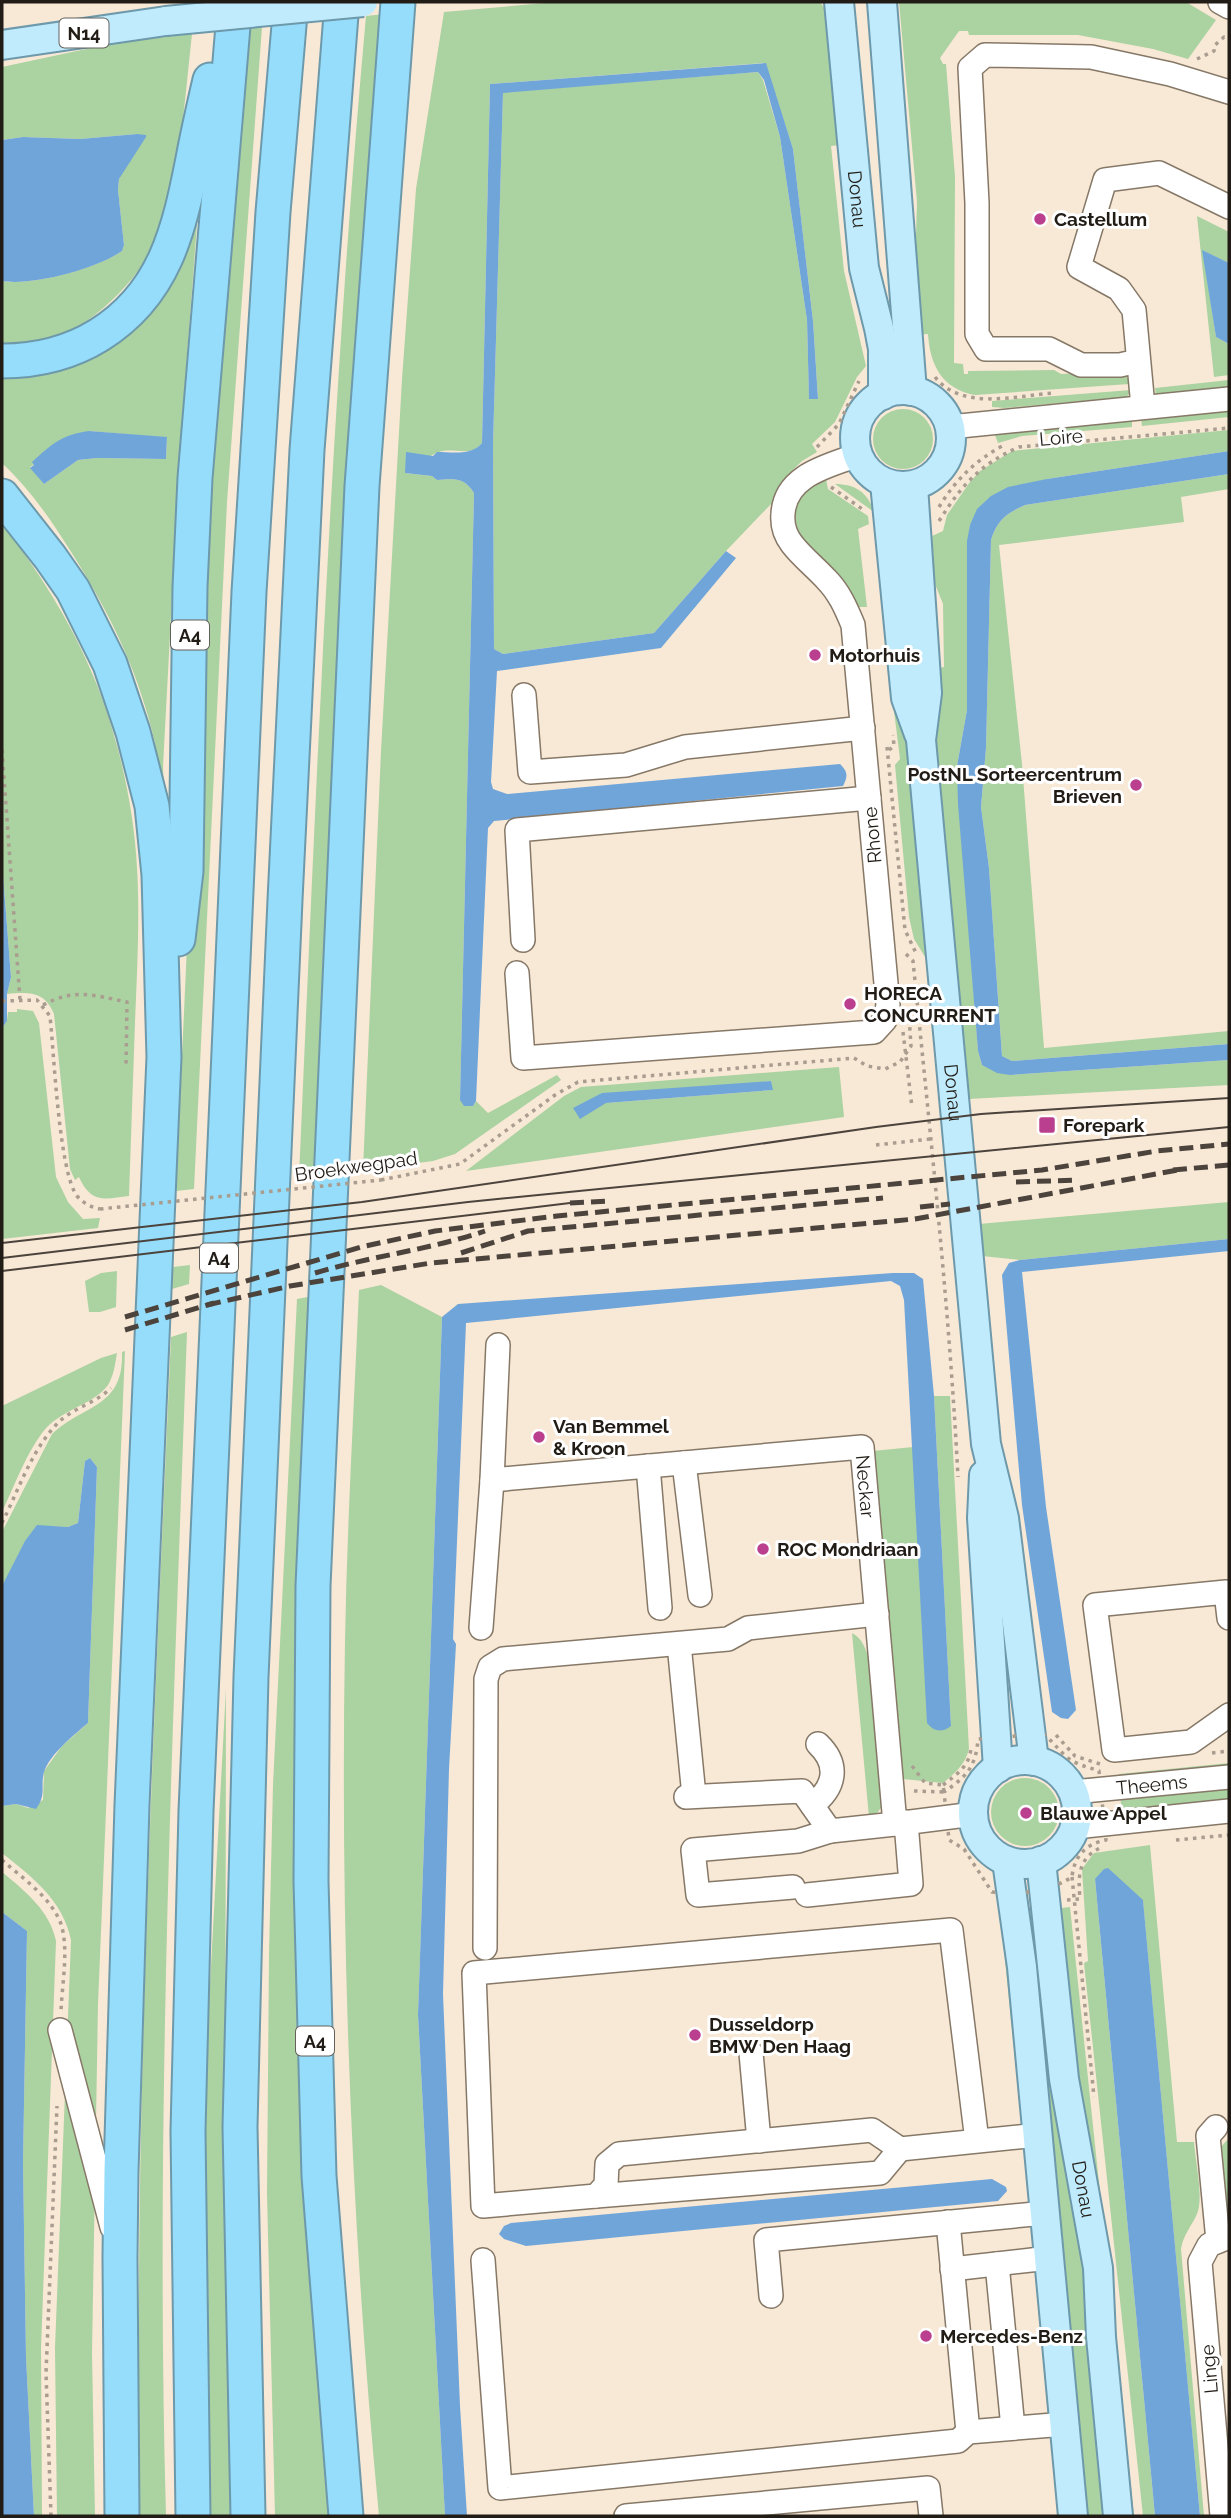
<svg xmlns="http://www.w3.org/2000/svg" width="1231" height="2518" font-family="Raleway,sans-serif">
<rect width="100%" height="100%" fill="#f8e8d6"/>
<!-- green -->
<g fill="#abd2a1" fill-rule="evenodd">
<path d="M557 2H820L830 16 840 145 831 146 844 271 866 366 857 377 835 422 812 444 817 452 802 461 784 479 772 503 726 551 654 633 503 654 494 649 493 445 503 92 758 72 763 80 780 137 807 320 809 398H818L813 321 793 149 765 63 490 84 482 443C470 458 454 447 439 452 431 454 414 468 405 473L432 476 437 480C454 479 464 477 474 493L460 1100 473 1106 476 1101 488 1113 557 1075 561 1080 455 1154 433 1161 363 1170 381 751 402 379 416 189 444 12Z"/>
<path d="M899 2H1186L1216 20 1188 59 1153 49 1078 35H969L968 31H959L940 58 943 64H946L955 177 954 363 963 364 964 374H968V371L1054 370 1061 374 1117 372 1128 378 1129 384 975 395C942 389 930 365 928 334L913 335 917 202Z"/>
<path d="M385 14 318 1175 299 1177C316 790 331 402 366 16Z"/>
<polygon points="262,27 227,502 194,1189 176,1191 198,700 218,365 244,29"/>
<path d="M192 34C185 97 181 164 162 224 151 260 125 291 96 314 81 326 59 339 39 342 27 344 14 342 2 343V281C33 286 95 269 122 251L124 245 118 190 119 179 137 134 80 139 23 137 2 140V67L114 43Z"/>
<path d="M200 185 180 448 163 766 164 795C159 769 156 742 148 716 131 655 102 600 68 547 49 517 28 487 2 463V379L28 375 90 348ZM89 431 167 438 166 459 97 458 78 460 44 484 30 467Z"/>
<polygon points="1197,216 1229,232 1229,263 1203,251 1216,337 1229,344 1229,375 1214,377"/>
<polygon points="1229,380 1229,387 1156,395 1155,388"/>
<polygon points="1131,390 1127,397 1005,408 992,407 992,401"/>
<circle cx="903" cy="439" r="30"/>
<polygon points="1229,409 1229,417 1142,426 1141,418"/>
<polygon points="1132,418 1132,427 1022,436 998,443 995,435 1007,431"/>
<polygon points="1229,430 1229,451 1047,479 970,525 967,555 967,710 957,766 978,1051 982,1065 1010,1075 1229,1060 1229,1085 969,1099 935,732 939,668 944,667 943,604 935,584 932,536 943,531 947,515 970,482 980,471 1012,451"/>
<path d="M1229 474V489L1181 497 1184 522 999 545 1022 764 1044 1048 1229 1031V1044L1012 1061 1002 1056 989 868 981 807 986 748 991 540C997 520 1007 513 1025 505Z"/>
<path d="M826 479 828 489 868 516 869 524 858 529 867 607H857C850 595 843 581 834 570 826 562 817 555 809 548 781 519 794 495 826 479Z"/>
<path d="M835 484C856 484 868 493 874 512Z"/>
<path d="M2 523C37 570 69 618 92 673 117 731 134 805 137 868 140 919 137 971 135 1022 133 1080 131 1138 129 1196 105 1199 91 1204 79 1177L75 1180 70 1169 54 1014C45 991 28 992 7 994L11 977 2 863Z"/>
<polygon points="891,687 908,746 927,960 914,939 909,917 895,765 900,759"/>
<polygon points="17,1009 33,1011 39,1023 56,1177 68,1202 83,1219 100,1218 98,1228 2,1239 2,1028 7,1021 8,1012 17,1012"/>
<path d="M839 1067 844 1117 466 1171 564 1096 581 1087ZM771 1081 772 1090 606 1103Z"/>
<polygon points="1229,1202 1229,1239 1020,1260 982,1256 979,1224"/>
<polygon points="190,1265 189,1284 172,1289 173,1267"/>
<polygon points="117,1271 116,1307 100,1312 89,1312 85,1281 101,1273"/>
<path d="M381 1285 442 1317 418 2015 445 2516H379C351 2225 340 1933 345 1641 347 1524 354 1407 359 1290Z"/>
<polygon points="313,1296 335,2516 275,2516 267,2194 269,1954 273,1785 297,1299"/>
<path d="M187 1332C173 1727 155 2121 166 2516H140C133 2123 154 1730 171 1337Z"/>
<path d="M125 1351 98 2004 92 2353 95 2516H57L55 2348 71 1940C63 1900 32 1877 2 1853V1806L16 1804 28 1808 43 1800 44 1771 62 1746 88 1723 97 1467 90 1458 85 1461 78 1523 68 1527 37 1526 2 1586V1532L52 1434C84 1404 124 1408 122 1352Z"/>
<path d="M117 1353C115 1364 114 1375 108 1385 94 1405 60 1409 42 1433 25 1456 14 1487 2 1512V1406L101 1358Z"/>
<path d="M934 1396H950L969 1749C965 1765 955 1773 943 1783L903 1779 873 1451 913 1447 917 1520 951 1726Z"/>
<path d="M852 1633C862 1638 866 1649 869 1660L883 1805 874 1817H869Z"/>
<polygon points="226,1689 225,2244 232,2516 209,2516 204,2200 206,2058"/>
<polygon points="1229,1763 1229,1770 1120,1780 1119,1774"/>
<circle cx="1025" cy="1812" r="34"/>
<polygon points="1229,1784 1229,1803 1122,1814 1120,1793"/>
<path d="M1150 1845 1177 2142H1194C1195 2160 1204 2198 1197 2214 1191 2227 1183 2235 1181 2249L1204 2516H1200L1143 1901 1095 1879 1155 2516H1143L1084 1963 1088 1961 1082 1869 1094 1853Z"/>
<path d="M2 1872C25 1891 50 1911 56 1941L41 2348 42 2516H34L26 2357 23 2163 27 1931 2 1912Z"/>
<polygon points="1070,1907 1134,2516 1128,2516 1053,1909"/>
<polygon points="1040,1910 1084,2271 1106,2516 1084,2516 1021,1912"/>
<polygon points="1001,1920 1006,1920 1025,2118 1021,2120"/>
<polygon points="1229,2138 1229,2226 1226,2223 1220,2148"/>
<polygon points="1036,2284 1041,2284 1053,2414 1048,2415"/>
</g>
<!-- water -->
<g fill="#70a5da">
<path d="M766 63 793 149 813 321 818 399H809L807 320 780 137 764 80 758 72 503 93 493 445 494 649 503 654 654 633 726 551 736 558 661 648 497 671 491 782 493 789 507 794 840 764C848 772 848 776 843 786L494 821 488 828 476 1101 473 1106H464L460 1100 474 493C464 477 454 479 437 480L432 476 405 473 406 452 433 456 437 452C452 452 471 456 482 443L490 84Z"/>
<path d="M137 134 146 135V137L119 179 118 190 124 245 122 251C96 269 33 286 2 281V140L23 137 80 139Z"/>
<polygon points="1202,250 1229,263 1229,344 1216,337"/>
<path d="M89 431 167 437 166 459 97 458 78 460 44 484 30 468 34 465 32 462C52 444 61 435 89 431Z"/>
<path d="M1229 451V474L1025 505C1007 513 997 520 991 540L986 748 981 807 989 868 1002 1056 1012 1061 1229 1044V1060L1010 1075 997 1073 982 1065 978 1051 958 804 957 766 967 710V541L970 525 977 509 991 496 1008 487 1047 479Z"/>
<polygon points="2,863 11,977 7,994 7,1021 2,1028"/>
<polygon points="771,1081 773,1090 606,1103 580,1119 573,1108 602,1093"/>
<polygon points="1229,1239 1229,1251 1022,1272 1046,1507 1076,1710 1068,1719 1061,1718 1052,1712 1022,1505 1002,1275 1009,1263 1020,1260"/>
<path d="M893 1273H914L923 1279 934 1396 951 1726C942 1733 934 1732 927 1723L904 1300 900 1286 891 1281 466 1323 453 1639 456 1644 449 1769 443 1994 460 2406 467 2516H445L418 2015 442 1317 458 1304Z"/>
<path d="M90 1458 97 1467 88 1723C74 1735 50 1754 44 1772 40 1787 47 1794 36 1809L16 1804 2 1806V1586L25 1541 37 1525 68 1527 78 1523 85 1461Z"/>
<polygon points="1108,1868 1143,1900 1200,2516 1155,2516 1095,1879 1104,1869"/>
<polygon points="2,1912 27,1931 23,2163 26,2357 34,2516 2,2516"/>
<polygon points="992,2179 1006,2187 1007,2191 998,2201 526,2246 504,2239 499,2234 504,2226 511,2223"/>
</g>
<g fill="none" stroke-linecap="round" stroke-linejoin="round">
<!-- minor casing -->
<g stroke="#867867" stroke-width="26">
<g id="minor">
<polyline points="1220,2 1229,7"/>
<polyline points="1138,361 1120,365 1081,365 1049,349 986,349 977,334 977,203 970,68 985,55 1091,57 1170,74 1229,92"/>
<polyline points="1143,407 1134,310 1119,289 1079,267 1105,180 1159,173 1229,207"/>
<polyline points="950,427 1229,399"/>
<polyline points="524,695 530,772 626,765 685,747 863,728"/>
<polyline points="523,940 517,830 869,798"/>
<path d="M517 973 523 1058 874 1032 885 1020 888 1005 853 625C846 608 839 592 826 579 815 567 802 557 792 544 785 535 782 525 783 514 785 475 828 466 858 455"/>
<polyline points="684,1463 700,1595"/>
<polyline points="648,1466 660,1608"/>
<path id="s1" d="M492 1480 862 1447 895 1824 974 1814"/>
<polyline points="1229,1618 1226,1592 1095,1605 1114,1750 1191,1742 1229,1715"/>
<polyline points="481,1628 492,1480 498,1345"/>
<polyline points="679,1644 694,1796"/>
<path id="s2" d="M1073 1792 1229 1777"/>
<polyline points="686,1797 802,1791 830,1831 895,1824"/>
<path d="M812 1805C835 1788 840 1765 818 1744"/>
<polyline points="1075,1827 1229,1811"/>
<polyline points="793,1887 698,1895 693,1850 798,1841 830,1831"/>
<polyline points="807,1895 911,1884 906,1822"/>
<polyline points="485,1948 486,1679 490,1667 503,1659 728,1639 748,1628 877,1614"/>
<polyline points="60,2030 112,2227"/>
<polyline points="751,2053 759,2141"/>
<polyline points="1216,2127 1208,2136 1218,2241"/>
<polyline points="977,2141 951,1930 474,1973 483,2206 596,2196 606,2185 607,2164 619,2154 872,2130 900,2149 1038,2135"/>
<polyline points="596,2196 880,2173 900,2149"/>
<polyline points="948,2222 968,2432"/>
<polyline points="483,2260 500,2488 958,2441 968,2432 1065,2424"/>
<polyline points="997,2264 1013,2428"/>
<polyline points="952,2269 1049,2258"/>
<polyline points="771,2296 766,2240 1045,2213"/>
<polyline points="626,2516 928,2488 931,2516"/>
<polyline points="1222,2516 1200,2262 1209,2245 1229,2237"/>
</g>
</g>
<!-- major casing -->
<g stroke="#6d99ab" stroke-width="32">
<g id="major">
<path id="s3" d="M839 2 864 268 879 328 883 349V395"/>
<polyline points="882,2 912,391"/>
<polyline points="2,45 166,21"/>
<circle cx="903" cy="438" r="48"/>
<polyline points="885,483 906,698 919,734"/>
<path id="s4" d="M913 486 927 693 921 740 986 1444 1004 1518 1034 1761"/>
<polyline points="984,1475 982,1518 998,1768"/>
<circle cx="1025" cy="1812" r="52"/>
<polyline points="1007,1861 1022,1967 1073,2516"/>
<path id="s5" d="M1041 1861 1064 2079 1098 2268 1101 2337 1118 2516"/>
</g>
</g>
<!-- highway casing -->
<g stroke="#6d99ab" stroke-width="37">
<g id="highway">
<path d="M2 361C35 361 70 353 99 335 165 294 179 230 193 159 198 132 204 106 210 80"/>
<polyline points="2,496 50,557 73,590 110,664 133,732 152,806 159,875 164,1057 132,1805 121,2172 120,2258 122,2516"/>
<polyline points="178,939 186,871 190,587 195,478 235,2"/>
<polyline points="193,2516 188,2131 196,1811 249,592 273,212 291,2"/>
<polyline points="248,2516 240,2127 251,1677 285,900 307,450 342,2"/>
<polyline points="346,2516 319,2176 311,1881 313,1586 362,486 398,2"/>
</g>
</g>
<!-- path -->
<g stroke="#a99d8f" stroke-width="3.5" stroke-dasharray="3.5 5" stroke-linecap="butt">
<polyline points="1197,59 1214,51 1215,45 1224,37 1229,39"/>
<path d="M935 377C962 411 1015 396 1053 393"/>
<polyline points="817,447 839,424 859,381"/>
<polyline points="831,487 865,511"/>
<path d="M939 507C956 479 977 459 1006 444"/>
<path d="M939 521C962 485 979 465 1019 447L1229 428"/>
<polyline points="887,747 905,930 916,953"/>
<polyline points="2,750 20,1000"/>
<polyline points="889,750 894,746 893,735"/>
<path d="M906 954 913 961C930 1132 949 1304 958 1477"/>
<path d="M2 1001 37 1000 50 1016C54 1053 59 1172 77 1196 84 1204 91 1207 100 1209"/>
<path d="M43 1005C76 988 92 995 127 1002L126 1067"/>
<polyline points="903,1032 912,1107"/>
<polyline points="854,1058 867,1066 885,1069 900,1062 911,1046 909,1016"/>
<polyline points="876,1145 930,1139"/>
<polyline points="381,1180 460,1164 555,1095 578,1082 854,1058"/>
<path d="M2 1523C19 1489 33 1446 61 1420 76 1407 97 1402 111 1388"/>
<path d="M1043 1734C1053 1741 1058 1750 1068 1758 1077 1765 1088 1767 1099 1771L1106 1840C1085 1844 1074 1857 1072 1877 1046 1893 1021 1894 992 1892L964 1849 949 1840 944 1792C966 1777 976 1767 978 1739Z"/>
<polyline points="1056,1735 1075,1756 1100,1764"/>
<polyline points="1212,1753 1229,1751"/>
<polyline points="912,1766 925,1783 943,1785 944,1792"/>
<path d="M943 1785C957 1774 970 1766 971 1747"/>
<polyline points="914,1791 944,1792"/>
<polyline points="1176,1840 1229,1835"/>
<path d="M2 1860C22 1878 51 1897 61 1924 69 1949 62 1984 61 2011"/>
<polyline points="1072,1877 1094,2097"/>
<path d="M1067 1900 1080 1899C1078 1875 1078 1858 1102 1847"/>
<polyline points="51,2516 46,2373 57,2106"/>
</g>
<!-- minor -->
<use href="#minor" stroke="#fff" stroke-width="23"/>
<!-- major -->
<use href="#major" stroke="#bfebfd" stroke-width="28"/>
<!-- highway -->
<use href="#highway" stroke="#95ddfb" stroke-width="33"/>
<!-- tram -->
<g stroke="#4c443c" stroke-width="2">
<polyline points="2,1243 362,1202 876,1127 981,1114 1229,1098"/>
<polyline points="2,1258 468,1202 1229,1127"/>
<polyline points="2,1271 570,1203"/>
</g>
<!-- rail -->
<g stroke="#4c443c" stroke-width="5" stroke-dasharray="14 7" stroke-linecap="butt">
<polyline points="1173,1170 1229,1165"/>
<polyline points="1016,1182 1079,1180"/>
<polyline points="570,1203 611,1201"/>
<polyline points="920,1207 950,1204"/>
<polyline points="461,1253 528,1231 883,1198"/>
<path d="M315 1273C371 1256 429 1250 485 1231"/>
<polyline points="207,1305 290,1286 431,1263 915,1219 1183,1169"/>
<polyline points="125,1317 361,1247 435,1231 557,1216 1042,1170 1157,1151 1229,1144"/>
<polyline points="125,1330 214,1303"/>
</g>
<!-- major-bridge casing -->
<g stroke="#6d99ab" stroke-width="32" stroke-linecap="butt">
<polyline id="major-bridge" points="166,21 363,2"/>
</g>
<!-- path-bridge -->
<polyline stroke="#a99d8f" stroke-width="3.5" stroke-dasharray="3.5 5" stroke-linecap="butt" points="100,1209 381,1180"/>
<!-- major-bridge -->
<use href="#major-bridge" stroke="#bfebfd" stroke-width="28"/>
</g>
<!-- markers -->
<g fill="#ba3f8f" stroke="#fff" stroke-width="2.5">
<circle cx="1040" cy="219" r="7"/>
<circle cx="815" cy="655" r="7"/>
<circle cx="1136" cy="785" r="7"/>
<circle cx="850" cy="1004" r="7"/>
<rect x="1038" y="1116" width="18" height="18" rx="3.5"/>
<circle cx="539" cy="1437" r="7"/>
<circle cx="763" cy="1549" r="7"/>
<circle cx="1026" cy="1813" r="7"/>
<circle cx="695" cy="2035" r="7"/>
<circle cx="926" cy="2336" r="7"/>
</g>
<g text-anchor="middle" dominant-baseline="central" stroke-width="6" stroke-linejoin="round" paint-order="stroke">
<!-- shield labels -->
<g fill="#fff" stroke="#64605c" stroke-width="2">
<rect x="59.5" y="18.5" width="49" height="29" rx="5"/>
<rect x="171" y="620.5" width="38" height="29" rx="5"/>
<rect x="200" y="1243.5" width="38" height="29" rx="5"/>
<rect x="296" y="2026.5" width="38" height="29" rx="5"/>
</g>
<g font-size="18" font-weight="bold" fill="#221c16">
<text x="84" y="33">N14</text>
<text x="190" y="635">A4</text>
<text x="219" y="1258">A4</text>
<text x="315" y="2041">A4</text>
</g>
<!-- street labels -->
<g font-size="19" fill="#221c16" stroke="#fff">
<text stroke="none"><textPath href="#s3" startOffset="198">Donau</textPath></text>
<text transform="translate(1061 437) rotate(-5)">Loire</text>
<text transform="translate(872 835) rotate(-95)">Rhone</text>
<text stroke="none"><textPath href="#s4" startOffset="609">Donau</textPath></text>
<text transform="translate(356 1166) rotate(-8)">Broekwegpad</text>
<text stroke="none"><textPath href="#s1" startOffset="411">Neckar</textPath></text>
<text stroke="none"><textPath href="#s2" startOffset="79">Theems</textPath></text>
<text stroke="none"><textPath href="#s5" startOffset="331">Donau</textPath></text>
<text transform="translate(1209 2369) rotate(-95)">Linge</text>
</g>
<!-- poi labels -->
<g font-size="19" font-weight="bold" fill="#221c16" stroke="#fff" text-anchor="start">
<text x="1054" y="219">Castellum</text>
<text x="829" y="655">Motorhuis</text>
<text x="1122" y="774" text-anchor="end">PostNL Sorteercentrum<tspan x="1122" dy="22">Brieven</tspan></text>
<text x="864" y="993">HORECA<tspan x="864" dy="22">CONCURRENT</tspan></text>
<text x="1063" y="1125">Forepark</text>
<text x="553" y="1426">Van Bemmel<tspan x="553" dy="22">&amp; Kroon</tspan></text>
<text x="777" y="1549">ROC Mondriaan</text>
<text x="1040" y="1813">Blauwe Appel</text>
<text x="709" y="2024">Dusseldorp<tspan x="709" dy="22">BMW Den Haag</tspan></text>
<text x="940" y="2336">Mercedes-Benz</text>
</g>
</g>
<!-- border -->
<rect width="1231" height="2518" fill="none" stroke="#221c16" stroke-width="7"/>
</svg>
